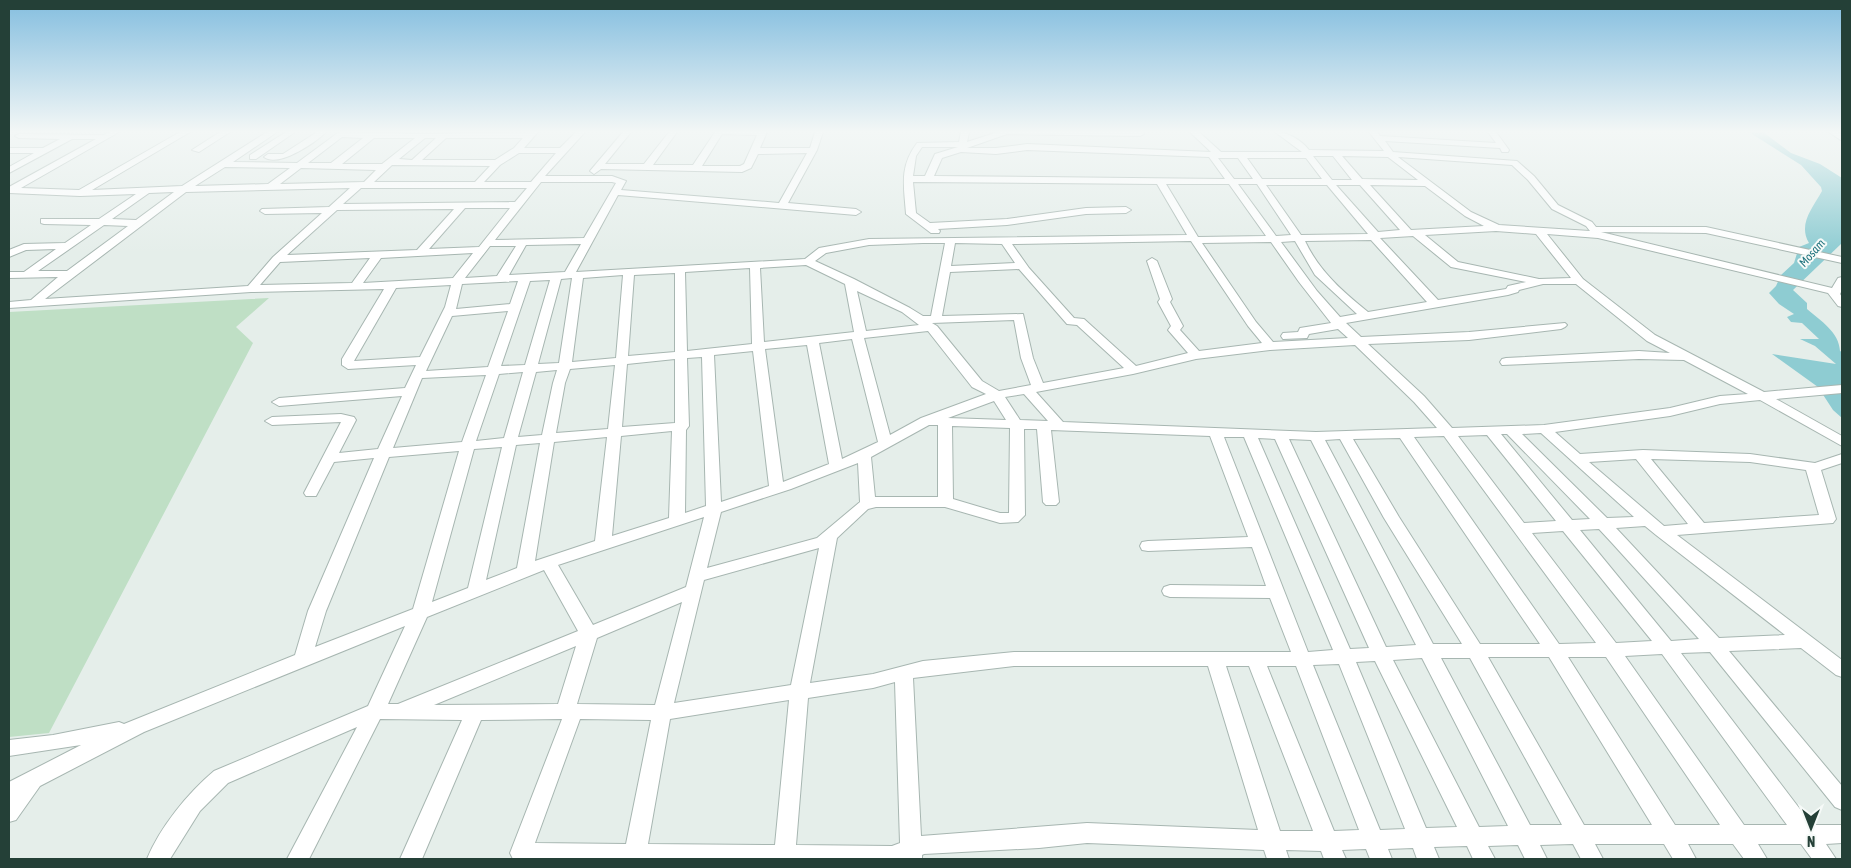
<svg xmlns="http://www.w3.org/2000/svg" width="1851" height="868" font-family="'Asap Condensed',sans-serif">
<rect width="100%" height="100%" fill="#e5eeea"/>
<!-- green -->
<polygon fill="#bfdfc5" points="269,298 236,327 253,343 49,733 9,737 9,312"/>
<!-- water -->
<path fill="#8eccd2" d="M1749 132H1763L1791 153 1820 164 1842 178V243L1793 290 1807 303V309C1821 321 1839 332 1840 351L1842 352V418L1833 410 1818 387 1772 354 1836 364 1815 346 1800 339H1819L1802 323 1791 322 1787 317 1794 314 1779 304 1769 293 1776 286 1781 275 1794 263 1799 247 1809 243C1798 224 1812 209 1822 191L1821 187 1801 165Z"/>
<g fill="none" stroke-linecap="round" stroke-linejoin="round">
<!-- minor casing -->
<g stroke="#a7b6b1" stroke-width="2">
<g id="minor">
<path d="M109 132H119L21 188 79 190 180 132H190L92 190 182 186 267 132H277L233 162 297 163 339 132 423 134 538 132 524 148H560L576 132H585L545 176H612L626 181 621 190 779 203 807 153 758 154 751 168 742 172 601 169 594 174 590 171 623 132H631L605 164H644L669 132H677L653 165H693L715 132H767L760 148H810L815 132H823L817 150 788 203 856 209 861 212 856 215 618 195 576 272 805 259 819 248 869 239 1187 235 1157 184 913 182 916 213 930 223 1007 219 1086 208 1126 207 1131 210 1126 213 1086 214 1007 225 938 229 940 231 939 233H931L906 214C904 186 899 167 917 143L959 142 961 132H969L967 142 998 132H1143L1144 134 1140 136 1007 134 967 148H996L1027 144 1211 152 1190 132H1199L1221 152H1302L1275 132C1288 132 1301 140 1309 150L1384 151 1369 132H1377L1380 136 1496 143 1488 132H1496L1509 150 1508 152H1502L1500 148 1385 141 1393 152 1517 161 1534 176 1558 205 1592 222 1596 227H1706L1842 257V263L1706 233 1601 232 1832 288 1838 278 1842 277V290L1840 294 1842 297V307L1838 306 1828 293 1598 238 1547 234 1583 279 1655 335 1764 392 1842 385V393L1776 399 1842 436V446L1760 400 1720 404 1670 416 1555 432 1580 454 1643 450 1750 454 1815 463 1842 454V463L1821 470 1836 519 1833 523 1677 535 1842 660V677L1836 675 1801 648 1729 651 1842 786V810L1835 807 1710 652 1681 653 1812 825H1842V843L1826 844 1836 859H1812L1801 844H1758L1767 859H1744L1733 844H1688L1696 859H1673L1664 844H1595L1603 859H1581L1573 844 1540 845 1547 859H1525L1518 845 1488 846 1495 859H1473L1467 846 1434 847 1439 859H1417L1413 848 1388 849 1392 859H1370L1366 849 1342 850 1346 859H1324L1321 851 1286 850 1289 859H1267L1264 850 1087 843 1039 848 924 854 922 855V859H513L510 853 562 719 481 720 422 859H400L462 720 380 719 309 859H287L357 727 228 783 200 811 170 859H147C160 827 188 793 214 771L368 706 405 626 144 732 40 786 16 820 9 822V782L81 745 9 756V740L53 735 119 722 124 724 295 655 308 611 374 458 334 462 316 496H306L304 493 341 422 272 425 265 421 272 417 341 414 354 417 356 420 339 453 378 449 402 396 279 406 272 402 279 398 405 388 416 365 348 369 342 365V359L384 289 251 292 9 308V302L31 300 58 277 9 278V272H24L56 249 26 250 9 257V250L24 244 65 243 91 225 44 224 41 223V219H99L136 194 80 196 9 193V187L96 139H72L9 173V167L34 153H9V148H43L60 139 19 138 15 136 19 134 104 135ZM722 134 757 135 744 164 740 166H702ZM342 137 363 138 331 163H308ZM374 138H415L382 164H342ZM425 138H436L412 160 399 159ZM446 138H523L514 148 495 160H422ZM922 147H958L935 154 925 176H913L916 156ZM1027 150 1209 157 1225 179 934 176 942 158 961 152 996 154ZM519 153H556L531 182H484L500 165ZM1313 156H1333L1352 180H1332ZM1342 156 1388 157 1418 180 1362 179ZM1398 157 1512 165 1528 180 1552 209 1586 226 1590 231 1499 225 1471 212ZM1218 158H1238L1253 179H1234ZM1247 158H1306L1322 179H1262ZM392 165 490 166 475 182H374ZM225 167 290 168 268 184 195 186ZM301 168 376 170 364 182 280 184ZM541 182H612L616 183 584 238 495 240ZM1166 184H1229L1266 236 1198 237ZM1238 184H1257L1291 235 1276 236ZM1266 185H1327L1368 234 1301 235ZM1336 185H1360L1400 230 1378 232ZM1370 185 1425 186 1465 216 1484 226 1411 230ZM350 188 329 207 262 209 260 211 265 214 322 213 273 257 248 286 45 299 186 192ZM361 188H527L515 202 343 204ZM174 192 136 220 112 219 149 193ZM465 208H510L479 247 429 249ZM454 209 417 250 287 255 337 210ZM104 225 128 226 67 271H38ZM1496 231 1536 234 1571 278 1539 279 1458 262 1425 235ZM1413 236 1451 267 1526 282 1508 286 1506 289 1438 300 1380 238ZM1371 240 1427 302 1368 312C1343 292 1319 271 1305 241ZM1191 241 1248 326 1262 343 1199 351 1180 330 1183 326 1170 302 1172 299 1157 261 1152 258 1147 261 1160 299 1158 302 1171 326 1168 330 1188 353 1136 366 1084 319 1074 318 1029 268 1012 244ZM1295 241 1315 275 1357 314 1340 317 1317 291 1281 242ZM1271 242 1299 282 1331 323 1300 328 1298 332 1283 333 1281 336 1283 339 1307 338 1309 334 1338 329 1348 338 1273 342 1256 322 1202 243ZM923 243H945L931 316H923L910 308 854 279 815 261 826 253 869 245ZM955 243 1002 244 1015 263 951 266ZM581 244 565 272 509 275 526 245ZM490 246H516L497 276 465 278ZM473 253 453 278 363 283 381 258ZM370 258 352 283 260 285 280 262ZM806 265 845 284 854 332 764 342 760 268ZM750 268 752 344 687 351 685 272ZM1019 269 1067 324 1077 325 1124 368 1043 383 1033 358 1023 314 942 316 950 272ZM675 273V352L628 356 634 275ZM623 275 616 358 572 362 583 278ZM572 278 559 363 538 364 561 279ZM550 280 525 365 501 366 530 281ZM518 281 510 304 456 309 462 284ZM1543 284H1576L1647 341 1670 353 1639 351 1506 358 1502 359 1500 362 1502 365 1639 359 1684 360 1748 394 1720 396 1670 408 1544 425 1452 428 1424 396 1368 344 1469 340 1561 329 1565 327 1567 325 1565 323 1469 332 1361 337 1346 323 1508 295 1518 292 1519 290ZM451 285 445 307 420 357 354 361 396 288ZM857 291 902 312 919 325 866 331ZM508 311 488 367 426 371 452 316ZM1014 320 1021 358 1031 385 999 391 982 381 937 326 932 323ZM928 331 972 387 986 394 921 418 890 435 864 338ZM852 339 878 442 842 459 819 343ZM807 345 829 464 783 482 765 349ZM1355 345 1414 402 1437 428 1316 432 1063 422 1036 392 1133 374 1196 359 1270 350ZM753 351 769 486 721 502 714 355ZM702 357 706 506 685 513 686 430 689 426 687 358ZM675 359V423L622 427 627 364ZM615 365 608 429 556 433 565 383 570 369ZM557 370 553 383 542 435 518 437 536 372ZM523 372 504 438 476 441 499 374ZM486 375 462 442 393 448 422 378ZM1024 394 1048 421 1020 420 1005 397ZM994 401 1006 420 948 418ZM929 425H938V497H875L871 457ZM952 426 1010 428 1009 513H1000L953 499ZM1024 429H1037L1043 502 1046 505H1056L1059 502 1051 430 1210 436 1248 537 1148 541 1142 542 1140 546 1142 550 1148 551 1252 547 1266 586 1170 585 1164 587 1162 591 1164 595 1170 597 1270 598 1291 652H1014L923 661 873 674 810 683 837 538 868 509 876 507H945L1000 523 1018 522 1025 515ZM672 431 669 518 612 536 621 436ZM1541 433 1634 517 1607 518 1522 434ZM1501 434H1507L1590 519 1572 520ZM1487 435 1556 521 1524 523 1458 436ZM1444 436 1596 643 1559 644 1414 437ZM607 437 595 541 535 561 554 442ZM1224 437H1244L1333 650 1308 652ZM1258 438 1275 439 1369 648 1350 649ZM1400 438 1540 644H1480L1399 517 1353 439ZM1289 439 1311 440 1416 645 1386 647ZM1340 439 1384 518 1462 644H1433L1325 440ZM540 443 517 568 486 580 516 445ZM502 447 468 588 432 602 474 449ZM459 451 413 609 315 647 326 611 389 457ZM1636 459 1688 524 1664 526 1589 462ZM1651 459 1750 462 1806 470 1819 515 1704 523ZM858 463 860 502 817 538 707 568 721 512 791 489ZM704 517 686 587 593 625 558 565ZM1645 526 1656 535 1785 635 1719 638 1616 528ZM1599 529 1612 543 1699 639 1671 641 1580 530ZM1563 531 1652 641 1616 643 1532 533ZM819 548 791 685 674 703 704 580ZM544 570 578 631 398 704H388L427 617ZM682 602 655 705 577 704 597 638ZM576 646 558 704 434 705ZM1662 654 1787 825H1744L1625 656ZM1488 657H1549L1652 825H1584ZM1568 657H1606L1720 825H1675ZM1422 658 1508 826 1479 827 1393 660ZM1441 658H1470L1562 825H1530ZM1375 661 1457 827 1426 828 1356 662ZM1339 664 1405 829 1380 830 1313 665ZM1014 666H1208L1258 830 1087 823 921 836 913 678ZM1226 666H1249L1313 831H1280ZM1267 666H1296L1359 830 1334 831ZM895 682 900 843 892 846 796 845 808 698 873 688ZM789 700 775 845 648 844 670 719ZM580 719 651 720 626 844 535 843Z"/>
<polygon points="220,132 230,132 199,152 192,150"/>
<polygon points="286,132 295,132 256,159 250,159 250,155"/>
<path d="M317 132H326C315 143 278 168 264 157L268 154H283Z"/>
<polygon points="1829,132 1838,132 1842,135 1842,141"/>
</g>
</g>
<!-- minor -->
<use href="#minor" fill="#fff" fill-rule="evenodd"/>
</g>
<!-- sky -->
<linearGradient id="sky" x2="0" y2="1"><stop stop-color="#84bedf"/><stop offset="0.52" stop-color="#f3f7f6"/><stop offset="1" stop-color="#f3f7f6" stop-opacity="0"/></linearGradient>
<rect width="1851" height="253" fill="url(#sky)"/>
<g text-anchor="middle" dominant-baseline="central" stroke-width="4" stroke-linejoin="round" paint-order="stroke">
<!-- far-water labels -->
<g font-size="12" font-style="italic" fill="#1e727d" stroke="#f6faf8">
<text transform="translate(1812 253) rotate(-49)">Mosam</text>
</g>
</g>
<!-- border -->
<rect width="1851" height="868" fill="none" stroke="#244037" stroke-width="20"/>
<!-- north arrow -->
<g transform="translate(1811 828) rotate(180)" stroke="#f6faf8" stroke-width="4" paint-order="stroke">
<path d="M0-4L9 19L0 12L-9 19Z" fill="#244037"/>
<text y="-8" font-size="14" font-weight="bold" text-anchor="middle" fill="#244037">N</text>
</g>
</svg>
